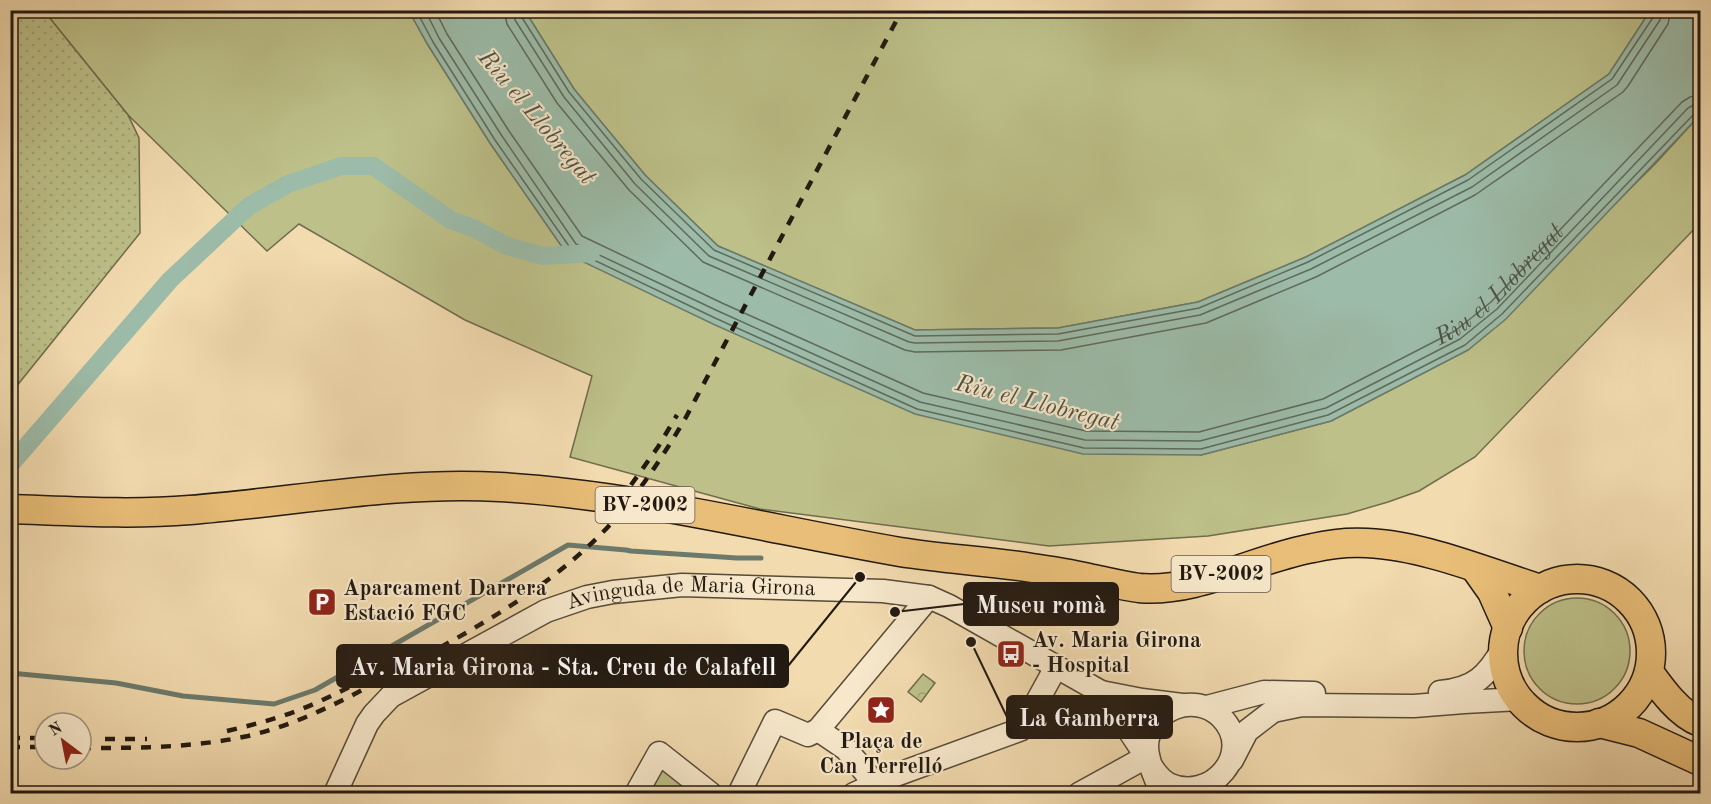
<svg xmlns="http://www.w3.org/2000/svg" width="1711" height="804" font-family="'Old Standard TT',serif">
<defs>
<pattern id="park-crowns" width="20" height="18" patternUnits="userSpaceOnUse" patternTransform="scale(1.5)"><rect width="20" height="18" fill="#bdc089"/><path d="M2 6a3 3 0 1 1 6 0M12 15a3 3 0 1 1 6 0" fill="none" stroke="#a2a475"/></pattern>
<pattern id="garden-dots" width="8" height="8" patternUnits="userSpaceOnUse" patternTransform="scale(1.5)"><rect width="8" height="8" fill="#bdc089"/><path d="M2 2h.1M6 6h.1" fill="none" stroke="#a2a475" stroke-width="1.8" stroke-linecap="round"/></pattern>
</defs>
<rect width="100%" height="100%" fill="#f2dbaf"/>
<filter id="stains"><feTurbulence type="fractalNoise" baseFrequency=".00333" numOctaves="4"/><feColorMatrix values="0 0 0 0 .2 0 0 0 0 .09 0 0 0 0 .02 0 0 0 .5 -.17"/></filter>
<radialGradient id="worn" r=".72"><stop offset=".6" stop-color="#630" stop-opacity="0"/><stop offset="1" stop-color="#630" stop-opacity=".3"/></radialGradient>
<!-- grass -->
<g fill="#bdc089" stroke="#706c4d" stroke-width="1.5">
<polygon points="44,11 409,11 428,45 490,143 567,254 1201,455 1331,421 1468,350 1655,164 1700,115 1700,223 1475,457 1419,491 1388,502 1347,514 1208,536 1049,546 760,509 570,457 592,376 465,320 299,224 267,251 128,115"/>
<polygon points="525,11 1650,11 1609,74 1465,175 1306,257 1198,302 1058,328 915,330 718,246 645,175 574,89"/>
<circle cx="1577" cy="651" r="53"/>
<polygon points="662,759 703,794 642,794"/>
</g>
<!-- park -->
<polygon fill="url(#park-crowns)" stroke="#706c4d" stroke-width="1.5" points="923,674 935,683 921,702 908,692"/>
<!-- garden -->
<polygon fill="url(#garden-dots)" stroke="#706c4d" stroke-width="1.5" points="11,10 44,11 128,115 139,138 140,233 11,393"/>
<!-- water -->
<polygon fill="#9cbba8" stroke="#6b7a6c" stroke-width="1.5" points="409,11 525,11 574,89 645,175 718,246 915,330 1058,328 1198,302 1306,257 1465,175 1609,74 1650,11 1700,11 1700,115 1506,319 1468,350 1331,421 1201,455 1083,454 915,414 713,324 567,254 490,143 428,45"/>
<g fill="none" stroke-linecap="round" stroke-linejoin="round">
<!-- shore -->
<g stroke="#5f6a5c" stroke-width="1.5">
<polyline points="416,10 433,42 495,140 571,249 715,318 917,409 1084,448 1201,449 1328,415 1465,345 1502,314 1694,114 1700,112"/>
<polyline points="425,10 439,38 502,136 576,244 718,311 920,402 1085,440 1200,441 1326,408 1460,339 1497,309 1688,108 1694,105 1700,104"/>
<path id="s1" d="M435 10 447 34 509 131 582 236 722 303 923 393 1086 431 1199 432 1323 399 1455 331 1491 302 1682 102 1690 97 1700 95"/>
<polyline points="504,10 507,24 557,103 629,190 703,262 905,350 915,352 1061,350 1206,323 1316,277 1475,195 1623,92 1628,86 1668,24 1671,10"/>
<polyline points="513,10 515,20 564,97 635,184 709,256 909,342 915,343 1058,341 1200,315 1311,269 1472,187 1617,85 1660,20 1662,10"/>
<polyline points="520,10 521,16 569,92 641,179 714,250 915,336 1058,334 1199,308 1308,262 1468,180 1612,79 1654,16 1655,10"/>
</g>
<!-- stream -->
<polyline stroke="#6b7a6c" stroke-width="5" points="10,673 116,683 183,696 274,704 315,690 568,545 626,550 631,551 737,558 761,558"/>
<!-- canal -->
<polyline stroke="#9cbba8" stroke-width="18" points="10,465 170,280 249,206 288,184 341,166 373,166 451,220 473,228 507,246 543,256 591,253"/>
<!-- minor casing -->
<g stroke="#564a38" stroke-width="25">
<g id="minor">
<path d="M1101 692C1114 709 1127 727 1138 744 1148 758 1153 775 1168 784 1211 804 1256 752 1221 717 1195 691 1148 709 1147 746 1147 762 1156 779 1162 794"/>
<path d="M1440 692C1475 689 1487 676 1504 647"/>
<polyline points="1207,707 1264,692 1314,693"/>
<polyline points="818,730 846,749 875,784"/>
<polyline points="1232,760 1247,731 1273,711 1302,705 1414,706 1464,702 1520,699"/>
<path id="s2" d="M335 794 367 724 374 714 391 696 546 611 587 597 613 592 682 585 883 591 929 597 949 606 1101 692 1142 700 1182 705"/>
<polyline points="636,794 659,753 711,794"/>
<polyline points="739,794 775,721 808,735 818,730 929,597"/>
<polyline points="854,794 893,776 1022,729 1056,667"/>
<polyline points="1079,794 1146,757"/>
</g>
</g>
<!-- major casing -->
<g stroke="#221911" stroke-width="31">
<g id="major">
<path d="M10 509C70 511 130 515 190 510 294 502 395 481 500 487 635 495 768 529 900 552 944 559 988 561 1032 568 1052 571 1073 574 1093 579 1108 582 1124 586 1139 588 1198 593 1256 558 1313 548 1330 544 1349 542 1367 543 1421 545 1488 572 1540 589"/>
<polyline points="1475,568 1492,592 1508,628"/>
<circle cx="1577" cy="653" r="74"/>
<path d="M1649 672C1662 690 1679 714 1700 722"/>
<polyline points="1599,723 1639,733 1700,761"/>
</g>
</g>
<!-- minor -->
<use href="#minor" stroke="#f7e8cb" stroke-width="22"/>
<!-- major -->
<use href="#major" stroke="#e9be78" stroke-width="28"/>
<!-- rail -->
<g stroke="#221911" stroke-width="4.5" stroke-dasharray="10 10" stroke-linecap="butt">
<polyline points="631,485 658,447 677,415"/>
<path d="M227 731C252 725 276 719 299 710 338 695 375 673 412 653"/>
<polyline points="10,738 45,738"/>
<polyline points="105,739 147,739"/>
<polyline points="10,747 45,747"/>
<path d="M81 748C137 748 192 748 248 736 303 723 352 696 401 669 474 629 547 590 606 529 637 496 662 458 685 419L902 10"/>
</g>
</g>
<!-- icons -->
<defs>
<g id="parking-square" transform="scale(1.5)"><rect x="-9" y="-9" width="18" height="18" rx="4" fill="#8f2418" stroke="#f7e8cb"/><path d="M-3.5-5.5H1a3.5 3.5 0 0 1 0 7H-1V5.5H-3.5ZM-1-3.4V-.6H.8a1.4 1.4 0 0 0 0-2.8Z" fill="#fff"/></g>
<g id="bus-square" transform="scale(1.5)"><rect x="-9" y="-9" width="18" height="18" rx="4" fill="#8f2418" stroke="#f7e8cb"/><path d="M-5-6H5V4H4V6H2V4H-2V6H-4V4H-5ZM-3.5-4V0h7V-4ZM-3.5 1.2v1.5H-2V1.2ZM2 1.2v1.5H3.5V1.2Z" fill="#fff"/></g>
<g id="sight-square" transform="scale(1.5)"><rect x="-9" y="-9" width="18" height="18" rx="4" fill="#8f2418" stroke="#f7e8cb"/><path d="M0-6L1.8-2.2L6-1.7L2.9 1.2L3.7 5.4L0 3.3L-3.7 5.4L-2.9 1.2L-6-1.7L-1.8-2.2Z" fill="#fff"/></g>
</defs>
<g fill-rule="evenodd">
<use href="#parking-square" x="322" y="602"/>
<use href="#bus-square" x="1011" y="654"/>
<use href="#sight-square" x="881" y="710"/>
</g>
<g text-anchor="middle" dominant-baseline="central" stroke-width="4.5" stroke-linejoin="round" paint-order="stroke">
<!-- shield labels -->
<g fill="#f7e8cb" stroke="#625749" stroke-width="1.5">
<rect x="595.5" y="487" width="99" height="36" rx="4.5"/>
<rect x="1171.5" y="556" width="99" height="36" rx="4.5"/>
</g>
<g font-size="21" font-weight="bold" fill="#221911">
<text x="645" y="505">BV-2002</text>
<text x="1221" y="574">BV-2002</text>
</g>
<!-- poi labels -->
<g font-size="22" font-weight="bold" fill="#221911" stroke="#f7e8cb" text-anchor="start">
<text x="343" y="589">Aparcament Darrera<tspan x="343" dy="25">Estació FGC</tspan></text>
<text x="1032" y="641">Av. Maria Girona<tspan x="1032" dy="25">- Hospital</tspan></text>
<text x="881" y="742" text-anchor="middle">Plaça de<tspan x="881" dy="25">Can Terrelló</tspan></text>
</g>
<!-- street labels -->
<g font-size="22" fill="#221911" stroke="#f7e8cb">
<text stroke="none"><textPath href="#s2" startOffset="438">Avinguda de Maria Girona</textPath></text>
</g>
<!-- water labels -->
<g font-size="24" font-style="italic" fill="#4d5246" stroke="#f7e8cb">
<text transform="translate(536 118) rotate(50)">Riu el Llobregat</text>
<text stroke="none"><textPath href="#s1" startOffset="1266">Riu el Llobregat</textPath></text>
<text transform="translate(1037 404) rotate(14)">Riu el Llobregat</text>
</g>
</g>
<!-- callouts -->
<path fill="none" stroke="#221911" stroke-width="2" d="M895 612L964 604M860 577L788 666M971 642L1007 717"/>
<g fill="#221911" stroke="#f7e8cb" stroke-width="2">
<circle cx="895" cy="612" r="6"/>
<circle cx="860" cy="577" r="6"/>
<circle cx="971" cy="642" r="6"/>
</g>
<g fill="#221911" stroke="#221911" stroke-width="2">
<rect x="964" y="583" width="154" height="42" rx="6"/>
<rect x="337" y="645" width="451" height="42" rx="6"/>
<rect x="1007" y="696" width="165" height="42" rx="6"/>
</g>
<g font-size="24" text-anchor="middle" font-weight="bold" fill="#fff">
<text x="1041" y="613">Museu romà</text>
<text x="563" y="675">Av. Maria Girona - Sta. Creu de Calafell</text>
<text x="1089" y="726">La Gamberra</text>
</g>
<!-- margin -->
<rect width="1711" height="804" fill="none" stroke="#f2dbaf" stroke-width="36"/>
<rect x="12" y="12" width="1687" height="780" fill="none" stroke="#221911" stroke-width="3"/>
<rect x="18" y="18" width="1675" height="768" fill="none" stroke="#221911" stroke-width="1.5"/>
<!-- north arrow -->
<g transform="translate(63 741) rotate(328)"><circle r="28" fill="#f7e8cb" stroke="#a29581" stroke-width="1.5"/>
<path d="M0-4.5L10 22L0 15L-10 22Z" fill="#8f2418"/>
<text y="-9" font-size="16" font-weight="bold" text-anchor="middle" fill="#221911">N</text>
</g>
<rect width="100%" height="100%" filter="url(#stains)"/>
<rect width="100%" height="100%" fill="url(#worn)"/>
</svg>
